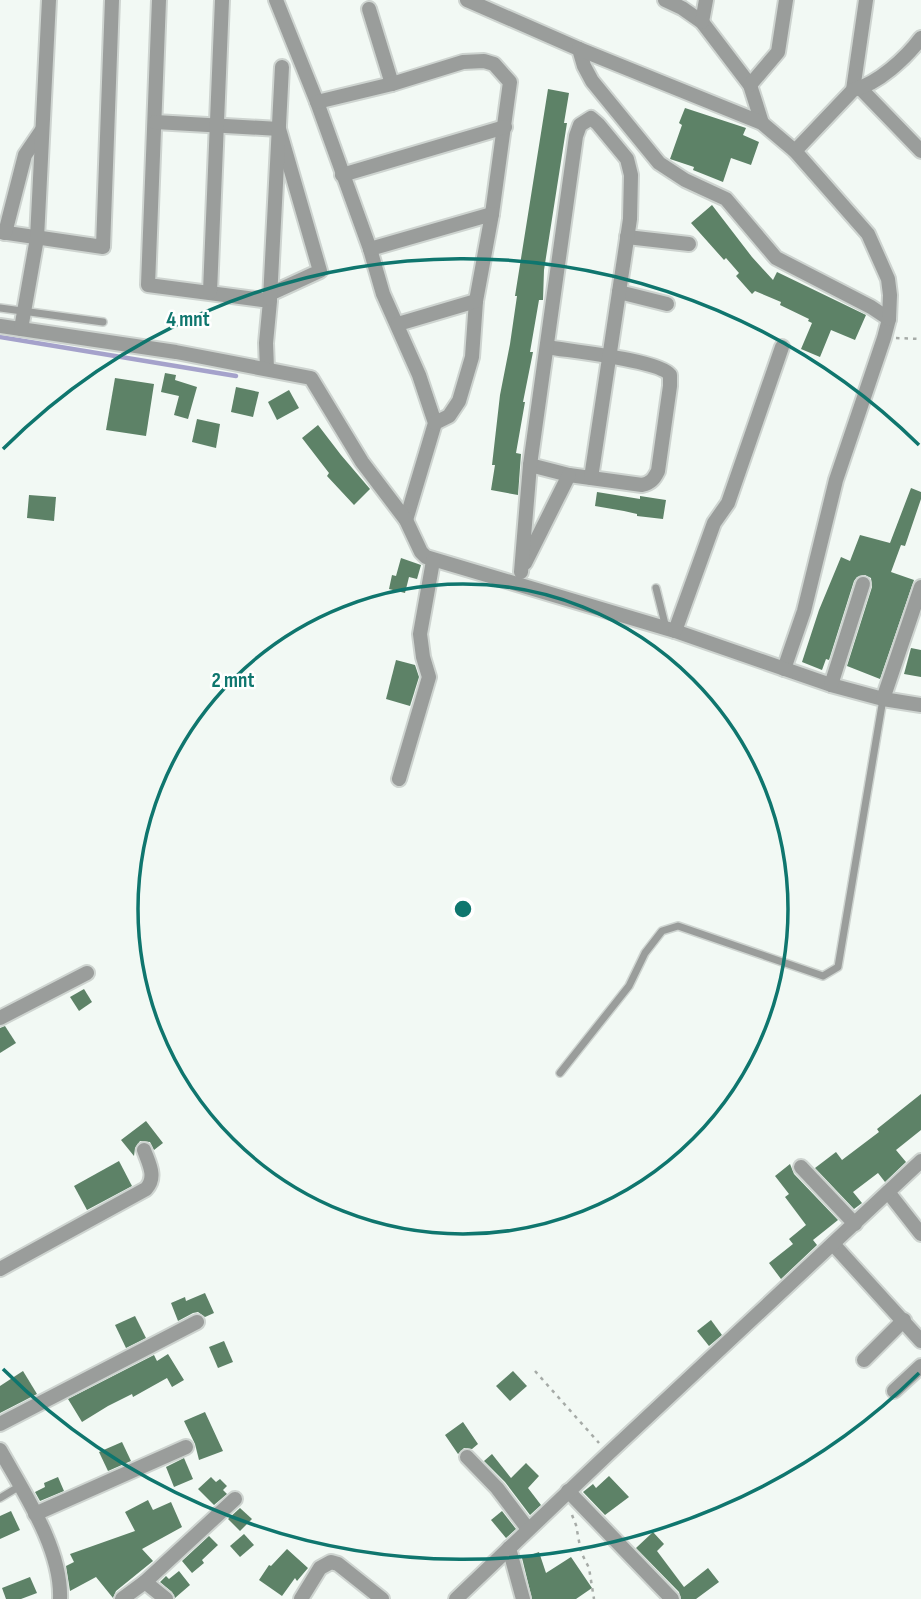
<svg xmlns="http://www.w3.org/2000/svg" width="921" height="1599" font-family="'Sofia Sans Condensed',sans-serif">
<rect width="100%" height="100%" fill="#f2f9f4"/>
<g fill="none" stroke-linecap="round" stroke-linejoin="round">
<!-- stream -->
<polyline stroke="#a5a2cb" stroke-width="4.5" points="0,337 236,376"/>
</g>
<!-- building -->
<g fill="#5d8267">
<polygon points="548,89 569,93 564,123 567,123 544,270 543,300 539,300 530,352 533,352 523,402 525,402 516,453 521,454 518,495 491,490 495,465 492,465 500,395 510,344 517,296 515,296"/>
<polygon points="685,108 746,128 743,135 759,142 751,165 731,158 723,182 693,170 694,167 670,159 682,125 679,123"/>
<polygon points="712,205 752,257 773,280 777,272 866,315 855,340 831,330 820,357 801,349 812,323 808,321 809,319 780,305 781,302 755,291 752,294 736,276 739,273 726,258 724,260 691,223"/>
<polygon points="165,373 176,375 175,380 197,387 188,419 174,415 179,396 161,392"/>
<polygon points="115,378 154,384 146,436 106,430"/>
<polygon points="236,387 259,392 253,417 231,412"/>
<polygon points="289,390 299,408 277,420 268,402"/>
<polygon points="197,419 220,424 216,448 192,442"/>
<polygon points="318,425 341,455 370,489 354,505 327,476 329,473 302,438"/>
<polygon points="911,488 921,492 921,499 905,546 901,545 891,572 914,580 880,679 847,666 872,587 871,578 865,575 857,577 854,581 829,660 826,659 822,670 802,662 819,610 841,557 850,561 860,535 890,543"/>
<polygon points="597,492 640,499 640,496 666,500 663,519 637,516 637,514 624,511 595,506"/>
<polygon points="29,495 56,497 54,521 27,518"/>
<polygon points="401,558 421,565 417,579 409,577 405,593 389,589 392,575 396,576"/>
<polygon points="911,648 921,650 921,677 904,674"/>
<polygon points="396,660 415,665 419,677 410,706 386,699"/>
<polygon points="84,989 92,1002 79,1011 70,997"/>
<polygon points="5,1026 16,1043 0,1053 0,1028"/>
<polygon points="921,1094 921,1130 896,1150 906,1162 885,1182 878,1173 853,1192 862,1203 854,1209 815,1168 836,1152 842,1160 879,1132 877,1129"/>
<polygon points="146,1121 163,1143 154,1150 150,1142 140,1141 135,1148 134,1156 121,1140"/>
<polygon points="119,1161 132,1186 87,1210 74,1186"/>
<polygon points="790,1164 794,1174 838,1220 813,1240 817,1245 781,1279 769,1263 793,1244 789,1239 806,1225 785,1197 789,1194 775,1176"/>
<polygon points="205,1293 214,1313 205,1317 198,1312 193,1313 178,1321 171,1303 185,1297 186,1301"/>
<polygon points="135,1316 146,1338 126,1348 115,1325"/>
<polygon points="711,1320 722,1335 709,1346 697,1331"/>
<polygon points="224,1341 233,1362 218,1368 209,1347"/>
<polygon points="168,1354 184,1380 172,1387 167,1378 133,1397 132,1394 108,1406 82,1422 68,1399 154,1355 157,1361"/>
<polygon points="23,1371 37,1394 0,1413 0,1386"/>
<polygon points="513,1371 527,1386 510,1401 496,1386"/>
<polygon points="205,1412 223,1451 199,1460 195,1444 184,1421"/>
<polygon points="463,1422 478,1444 472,1449 464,1448 458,1454 445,1435"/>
<polygon points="122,1442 131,1461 108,1471 99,1452"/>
<polygon points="492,1454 511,1478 526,1463 539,1476 528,1488 541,1505 530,1515 505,1482 484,1461"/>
<polygon points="184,1458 193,1479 174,1487 166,1467"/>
<polygon points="609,1476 629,1497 605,1515 583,1492 593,1484 596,1488"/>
<polygon points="58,1477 64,1491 40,1501 35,1492 45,1487 44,1483"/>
<polygon points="211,1477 216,1482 220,1479 227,1486 223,1490 227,1494 214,1505 198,1489"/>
<polygon points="148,1500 153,1510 171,1502 182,1527 142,1549 153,1561 116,1591 113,1598 96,1577 70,1591 66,1566 74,1562 70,1554 135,1531 125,1512"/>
<polygon points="240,1508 252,1519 240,1531 228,1519"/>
<polygon points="11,1511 20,1530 0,1539 0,1516"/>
<polygon points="502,1511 516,1529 506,1538 491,1520"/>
<polygon points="653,1532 664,1544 657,1551 684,1587 708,1568 719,1582 696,1599 681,1599 679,1592 636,1548"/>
<polygon points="244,1534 254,1545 240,1557 230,1546"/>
<polygon points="209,1536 218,1545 202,1560 204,1563 192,1573 182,1561"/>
<polygon points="287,1549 308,1568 297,1581 295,1578 282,1596 259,1580 269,1565 271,1566"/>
<polygon points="539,1552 546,1573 571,1557 592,1588 576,1599 532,1599 522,1558"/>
<polygon points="179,1571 190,1585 175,1598 172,1592 160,1582 166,1576 169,1579"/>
<polygon points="30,1577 37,1593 21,1599 6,1599 2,1588"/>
</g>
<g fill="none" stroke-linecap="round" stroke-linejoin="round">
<!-- lane casing -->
<g stroke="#ced4d0" stroke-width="10">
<g id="lane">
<polyline points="0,308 103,322"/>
<polyline points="656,588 666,628"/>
<polyline points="560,1073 629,986 645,953 662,931 678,926 823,976 838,967 883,699"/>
<polyline points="0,1498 20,1486"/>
</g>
</g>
<!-- street casing -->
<g stroke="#ced4d0" stroke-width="18">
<g id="street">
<polyline points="159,0 148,285 270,301 266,343 267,369"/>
<polyline points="276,0 317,102 370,249 383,294 419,375 435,423 406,520"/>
<polyline points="467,0 579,49 584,66 592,81 659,163 685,180 726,199 776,258 871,307 889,319 884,338 836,480 804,611 784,669"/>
<polyline points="665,0 682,8 702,22 750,85 762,123"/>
<polyline points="369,9 392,84"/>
<polyline points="702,22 706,0"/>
<polyline points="579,49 762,123 795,151 868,234 888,279 890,295 889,319"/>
<polyline points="750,85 778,52 786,0"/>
<polyline points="860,88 921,151"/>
<polyline points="853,90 866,0"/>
<polyline points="317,102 392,84 463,62 484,61 494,64 510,82 492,214 476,301 472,357 459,401 449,416 435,423"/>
<polyline points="155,122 279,129 320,271 270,294"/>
<path d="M795 151 853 90C878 84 906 58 921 38"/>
<polyline points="342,175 505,127"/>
<polyline points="0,232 103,247 112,0"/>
<polyline points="5,233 25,155 42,130"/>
<polyline points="627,237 689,244"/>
<polyline points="370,249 492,214"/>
<polyline points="210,292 222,0"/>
<polyline points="619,292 667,304"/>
<polyline points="270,299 282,67"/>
<polyline points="398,324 476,301"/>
<polyline points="0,326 176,352 311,378 362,462 406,520 421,552 426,557 675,631 831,685 883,699 921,705"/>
<polyline points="21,329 37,238 49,0"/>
<path d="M530 465 569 475 642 485C651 483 654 479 658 471L670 386V375C659 360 569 351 547 347"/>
<polyline points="525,563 569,475"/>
<polyline points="521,572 530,465 576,136 580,125 591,118 598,124 627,159 631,175 630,219 591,478"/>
<polyline points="675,631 714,523 728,503 782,347"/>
<polyline points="831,685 863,584"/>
<polyline points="883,699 921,587"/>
<polyline points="399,779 429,677 423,657 420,634 433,561"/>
<polyline points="0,1018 87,973"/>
<polyline points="801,1167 855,1224"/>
<polyline points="888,1192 921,1234"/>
<polyline points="833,1244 921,1341"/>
<path d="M0 1269 146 1189C157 1177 149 1164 144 1150"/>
<polyline points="864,1360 904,1320"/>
<polyline points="894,1391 921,1366"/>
<polyline points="0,1424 197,1322"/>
<path d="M0 1450C24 1493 62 1549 60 1599"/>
<polyline points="467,1457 497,1488 528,1529"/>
<polyline points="568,1491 672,1599"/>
<polyline points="35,1514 186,1447"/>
<polyline points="509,1548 523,1599"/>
<polyline points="145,1582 235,1499"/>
<polyline points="122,1599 145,1582 166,1599"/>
<polyline points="301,1599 320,1568 331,1562 338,1564 382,1599"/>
<polyline points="456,1599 608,1454 921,1161"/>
</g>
</g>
<!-- path -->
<g stroke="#a6aba7" stroke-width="2.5" stroke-dasharray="3.5 5" stroke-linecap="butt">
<polyline points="896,338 921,339"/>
<polyline points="535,1371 599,1443"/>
<polyline points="572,1515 576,1525 581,1552 589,1568 594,1599"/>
</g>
<!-- lane -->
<use href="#lane" stroke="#9a9d9b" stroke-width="7"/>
<!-- street -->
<use href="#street" stroke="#9a9d9b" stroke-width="14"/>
</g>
<!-- distance rings -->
<g fill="none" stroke="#0f766e" stroke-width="3.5">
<circle cx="463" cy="909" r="325"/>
<path d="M919 1373A651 651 0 0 1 3 1369M3 449A651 651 0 0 1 919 445"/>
</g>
<circle cx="463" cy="909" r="10" fill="#0f766e" stroke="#fff" stroke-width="3.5"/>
<g font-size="21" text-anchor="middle" font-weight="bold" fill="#0f766e" stroke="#fff" stroke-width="5" stroke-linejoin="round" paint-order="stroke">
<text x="188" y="326">4 mnt</text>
<text x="233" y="687">2 mnt</text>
</g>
</svg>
